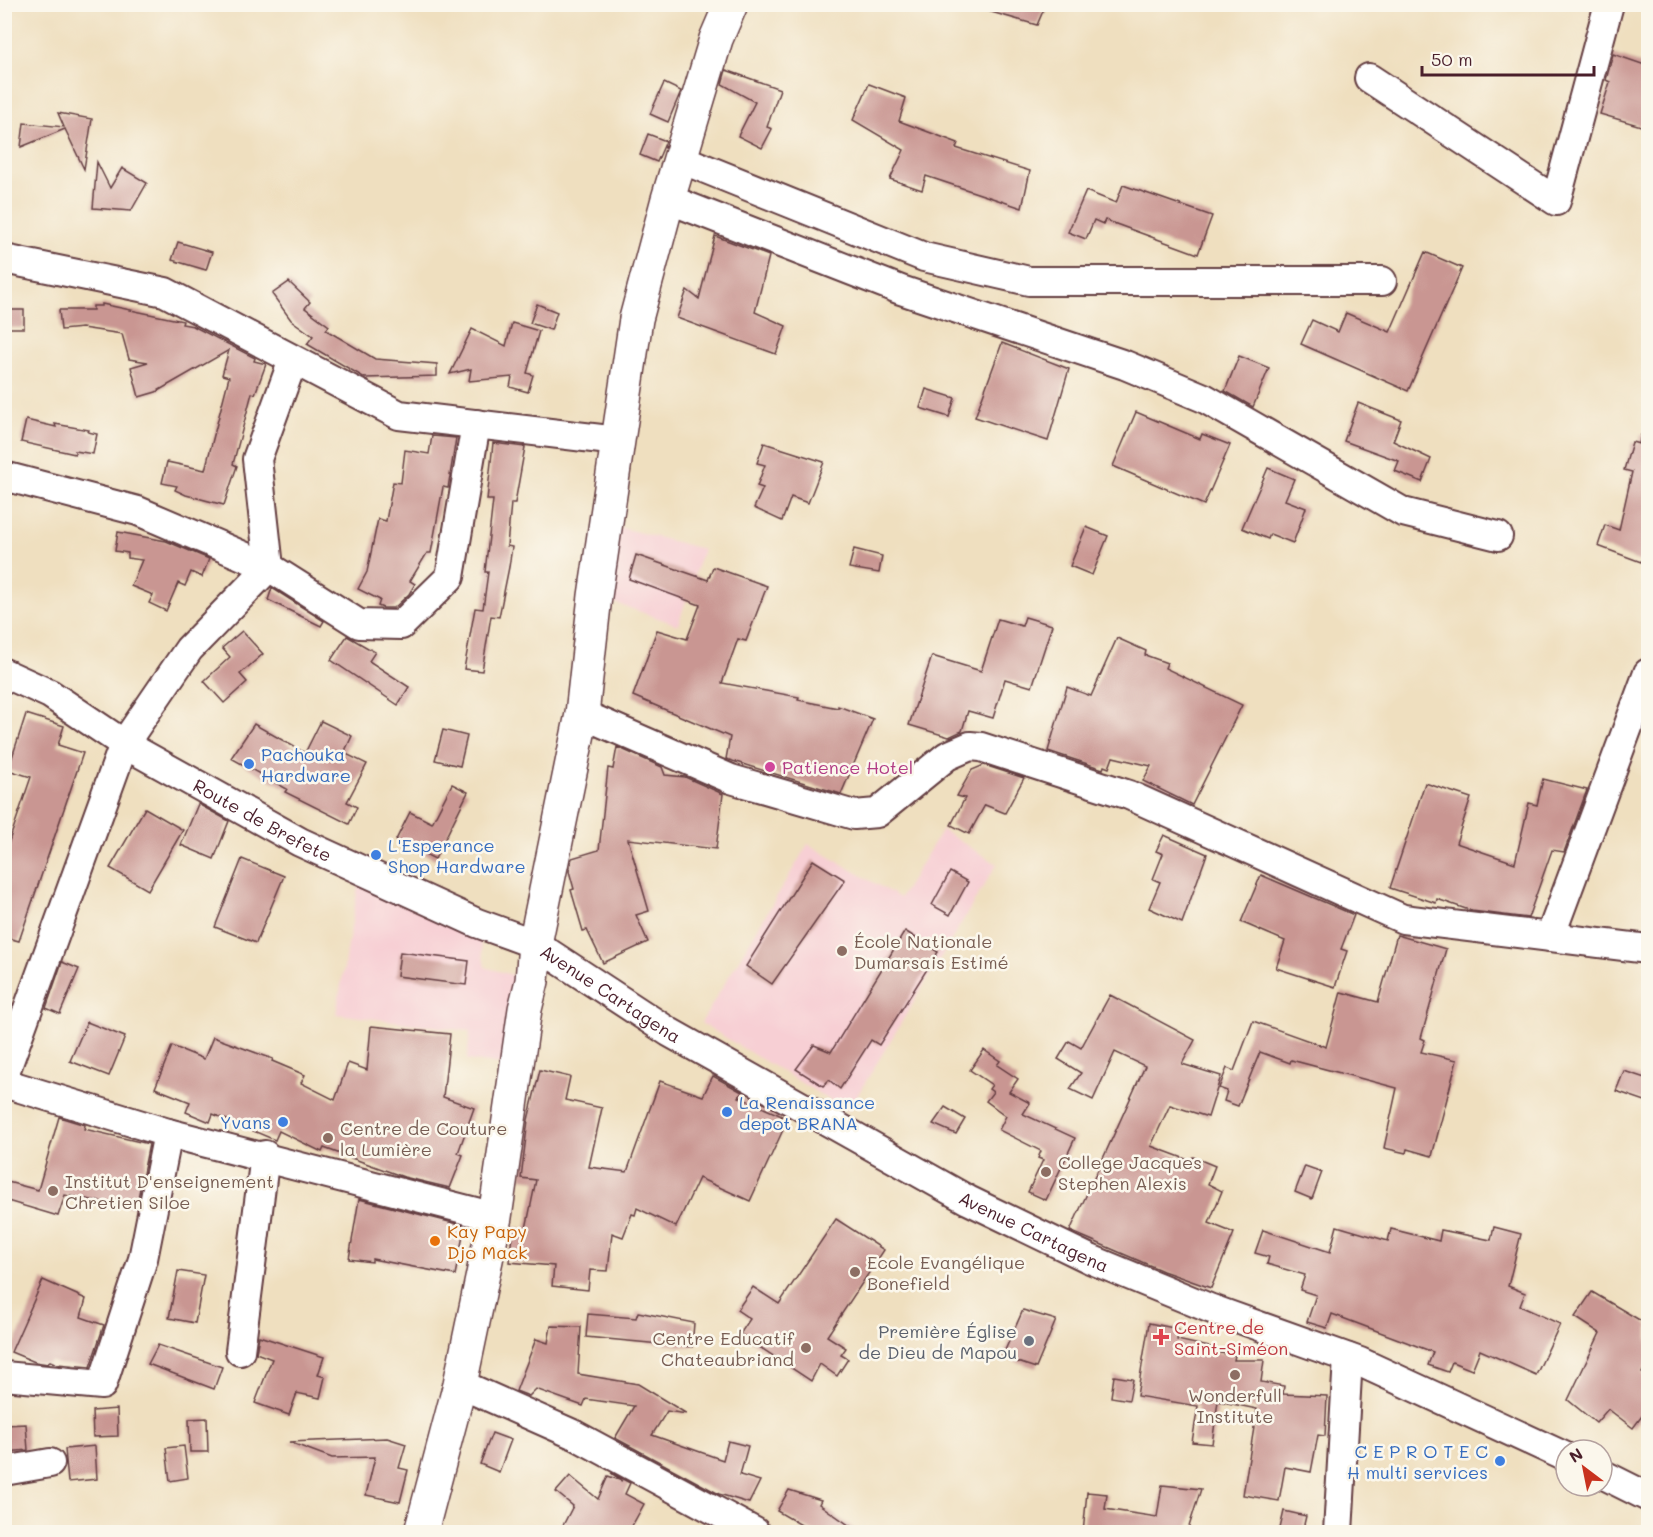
<svg xmlns="http://www.w3.org/2000/svg" width="1653" height="1537" font-family="Mali,sans-serif">
<rect width="100%" height="100%" fill="#fbf7ec"/>
<filter id="ink" filterUnits="userSpaceOnUse"><feTurbulence type="fractalNoise" baseFrequency=".0167" numOctaves="2"/><feDisplacementMap in="SourceGraphic" scale="12" xChannelSelector="R" yChannelSelector="G"/><feConvolveMatrix kernelMatrix="1 2 1 2 8 2 1 2 1" color-interpolation-filters="sRGB"/></filter>
<filter id="wash" filterUnits="userSpaceOnUse"><feTurbulence type="fractalNoise" baseFrequency=".008" numOctaves="4" result="noise"/><feDisplacementMap in="SourceGraphic" scale="24" xChannelSelector="R" yChannelSelector="G"/><feGaussianBlur stdDeviation="1.35" result="paint"/><feColorMatrix in="noise" values="0 0 0 0 0 0 0 0 0 0 0 0 0 0 0 0 0 1.4 0 .05"/><feComposite in="paint" operator="in"/></filter>
<g filter="url(#wash)">
<rect width="100%" height="100%" fill="#efdfbf"/>
<!-- built -->
<g fill="#f7cfd4">
<polygon points="606,524 703,549 678,625 595,596"/>
<polygon points="942,830 997,864 848,1111 701,1023 808,844 900,898"/>
<polygon points="361,870 477,923 485,967 532,981 516,1067 467,1060 470,1031 336,1014"/>
</g>
<g id="blocks">
<!-- building -->
<g fill="#c99692">
<polygon points="985,4 1046,4 1037,25 984,10"/>
<polygon points="1613,54 1648,66 1648,128 1600,114 1610,82 1606,80"/>
<polygon points="726,70 780,89 767,127 772,129 762,148 738,136 755,102 722,84"/>
<polygon points="664,83 681,91 668,122 650,114"/>
<polygon points="869,84 906,98 899,121 958,143 956,148 1030,171 1022,208 926,176 922,190 890,179 904,150 853,120"/>
<polygon points="58,113 92,119 84,169 65,129 21,147 24,123 64,127"/>
<polygon points="648,134 666,141 657,162 640,155"/>
<polygon points="97,162 110,188 122,168 147,183 131,211 93,208"/>
<polygon points="1123,185 1212,216 1198,254 1105,220 1103,224 1094,220 1086,239 1068,232 1086,191 1116,203"/>
<polygon points="715,236 769,256 755,312 786,326 776,354 677,318 687,290 699,299"/>
<polygon points="178,242 212,252 206,270 172,260"/>
<polygon points="1425,252 1462,268 1408,391 1301,344 1312,320 1338,332 1346,313 1390,332"/>
<polygon points="289,282 310,302 305,308 329,326 326,330 375,359 437,364 437,376 365,378 307,344 313,336 291,320 272,294"/>
<polygon points="102,304 183,321 182,324 193,326 255,358 254,361 266,364 255,394 252,393 233,464 237,466 224,505 186,495 175,490 177,486 162,483 167,462 205,470 229,377 222,375 229,350 156,392 139,397 131,367 148,362 129,359 122,334 82,328 61,330 59,310 93,310 93,306 102,306"/>
<polygon points="537,304 557,312 551,330 530,323"/>
<rect x="4" y="310" width="20" height="18"/>
<polygon points="512,323 539,331 527,373 533,375 528,392 510,387 512,377 469,381 471,369 450,374 472,329 506,346"/>
<polygon points="1002,343 1069,369 1048,441 975,417"/>
<polygon points="1239,356 1269,368 1253,407 1225,391"/>
<polygon points="926,389 955,398 949,417 920,408"/>
<polygon points="1358,403 1401,420 1393,441 1431,459 1422,482 1395,471 1399,461 1344,441"/>
<polygon points="1136,412 1200,439 1202,434 1230,445 1204,505 1113,466"/>
<polygon points="26,420 56,427 55,424 89,430 88,432 97,434 93,454 75,451 75,454 21,442"/>
<polygon points="1641,435 1648,436 1648,542 1641,562 1598,546 1605,525 1619,530 1632,472 1624,470 1632,442 1639,444"/>
<polygon points="432,436 456,438 448,488 443,487 431,553 427,553 410,581 415,584 409,594 394,608 383,608 378,606 380,600 358,589 367,572 378,519 386,521 393,482 401,483 405,450 429,454"/>
<polygon points="493,443 525,447 515,503 511,503 507,546 512,547 509,567 499,617 491,616 482,671 464,669 475,608 483,609 488,572 485,572 493,500 487,500"/>
<polygon points="764,443 824,462 808,503 791,497 782,521 754,508 763,488 757,486 765,465 757,463"/>
<polygon points="1268,468 1294,479 1285,500 1306,508 1293,543 1270,534 1268,539 1242,528"/>
<polygon points="1086,527 1108,536 1092,575 1070,566"/>
<polygon points="118,532 166,541 209,559 202,577 191,572 185,586 178,583 166,611 149,603 153,595 131,586 142,560 128,558 128,553 115,551"/>
<polygon points="854,549 882,556 879,573 849,568"/>
<polygon points="636,555 708,580 713,567 767,586 746,641 738,639 722,683 799,697 798,700 838,708 838,706 873,719 841,794 726,759 730,737 633,696 657,630 687,639 700,605 629,579"/>
<polygon points="272,588 324,621 321,626 268,600"/>
<polygon points="1025,617 1052,625 1032,687 1005,679 993,718 968,711 962,731 949,737 909,725 932,656 981,671 998,619 1022,626"/>
<polygon points="242,631 263,654 240,674 247,682 224,703 204,681 230,657 222,648"/>
<polygon points="347,636 375,652 369,661 409,687 398,705 331,660"/>
<polygon points="1117,638 1146,651 1145,655 1167,663 1165,668 1242,705 1192,805 1143,781 1151,766 1113,757 1109,768 1104,766 1103,769 1048,751 1067,687 1091,696"/>
<polygon points="26,714 64,726 58,745 83,753 19,941 4,937 4,856 31,777 8,770"/>
<polygon points="321,721 352,736 344,753 367,764 347,802 357,807 349,824 285,792 287,789 231,758 254,724 305,753"/>
<polygon points="443,730 467,736 460,766 435,760"/>
<polygon points="617,747 662,767 665,775 685,777 723,794 716,849 628,839 649,911 636,915 648,942 603,963 587,930 583,931 571,890 574,889 569,871 572,858 599,850 608,768 613,769"/>
<polygon points="984,765 1024,778 1005,813 985,805 969,834 951,825 965,798 957,796 972,770"/>
<polygon points="1543,779 1587,790 1564,852 1552,850 1528,918 1472,911 1437,899 1436,903 1390,888 1425,783 1471,798 1456,843 1515,863 1529,803 1537,805"/>
<polygon points="452,784 468,792 435,859 396,840 410,812 432,823"/>
<polygon points="198,804 229,821 214,859 181,845"/>
<polygon points="145,808 183,830 148,890 110,868"/>
<polygon points="1164,835 1207,854 1182,923 1149,908 1160,882 1153,879 1163,854 1156,851"/>
<polygon points="242,859 284,876 256,943 215,927"/>
<polygon points="813,860 845,880 772,984 746,966"/>
<polygon points="950,872 968,882 950,915 932,905"/>
<polygon points="1261,875 1354,915 1341,949 1347,951 1335,987 1276,968 1285,941 1241,922"/>
<polygon points="905,931 938,952 879,1045 871,1040 840,1089 829,1080 823,1086 796,1069 814,1045 831,1052"/>
<polygon points="1397,935 1446,949 1421,1038 1425,1040 1421,1052 1457,1060 1432,1156 1407,1149 1406,1153 1384,1148 1397,1088 1291,1060 1290,1063 1260,1052 1238,1106 1224,1101 1227,1091 1219,1088 1227,1068 1234,1071 1253,1021 1326,1047 1341,992 1378,1002"/>
<polygon points="400,952 469,961 466,985 397,976"/>
<polygon points="62,962 79,969 60,1014 46,1008"/>
<polygon points="1110,995 1195,1040 1182,1064 1221,1076 1208,1117 1170,1105 1151,1146 1191,1161 1193,1157 1215,1166 1208,1184 1222,1191 1209,1223 1234,1233 1211,1288 1163,1271 1070,1231 1145,1066 1115,1052 1093,1100 1070,1089 1081,1073 1058,1059 1069,1041 1081,1048"/>
<polygon points="87,1022 125,1037 109,1076 70,1061"/>
<polygon points="371,1026 450,1034 443,1097 474,1108 458,1153 463,1155 450,1188 404,1177 324,1148 322,1152 279,1131 275,1140 213,1114 210,1122 186,1112 190,1102 155,1088 172,1046 204,1059 213,1037 273,1059 272,1061 305,1075 301,1083 335,1100 348,1063 367,1070"/>
<polygon points="984,1050 1000,1061 997,1065 1018,1079 1009,1092 1030,1103 1023,1114 1075,1138 1046,1200 1028,1192 1043,1160 1038,1158 1041,1151 999,1130 1006,1116 986,1101 993,1092 989,1089 992,1085 970,1070"/>
<polygon points="540,1070 570,1077 565,1100 602,1108 589,1167 627,1172 660,1081 703,1096 713,1076 742,1092 739,1097 782,1116 776,1127 783,1130 750,1201 699,1178 676,1227 637,1208 635,1215 632,1214 623,1237 612,1233 608,1271 590,1270 588,1290 552,1286 554,1266 509,1262 513,1227 526,1229 536,1180 521,1178 528,1120"/>
<polygon points="1624,1071 1648,1079 1648,1102 1616,1091"/>
<polygon points="945,1107 965,1119 956,1134 933,1124"/>
<polygon points="59,1117 85,1125 84,1129 149,1144 136,1208 65,1195 58,1216 4,1200 4,1181 38,1190"/>
<polygon points="1305,1166 1322,1172 1312,1199 1295,1192"/>
<polygon points="359,1199 465,1226 455,1275 372,1259 372,1262 349,1259"/>
<polygon points="836,1219 884,1250 827,1336 846,1348 841,1355 848,1359 837,1376 820,1364 811,1381 740,1334 750,1319 737,1310 753,1287 779,1304"/>
<polygon points="1337,1226 1388,1241 1391,1229 1439,1241 1441,1230 1491,1240 1494,1227 1521,1234 1508,1286 1525,1293 1520,1306 1560,1324 1536,1375 1480,1350 1472,1370 1452,1362 1448,1372 1428,1365 1433,1352 1332,1314 1327,1328 1307,1322 1316,1295 1300,1290 1305,1275 1267,1264 1269,1257 1255,1253 1263,1230 1330,1252"/>
<polygon points="178,1271 204,1275 195,1323 169,1318"/>
<polygon points="43,1280 86,1299 81,1317 104,1325 90,1367 57,1364 50,1361 48,1364 35,1362 11,1352"/>
<polygon points="1592,1292 1648,1325 1648,1361 1642,1373 1648,1377 1648,1408 1633,1428 1608,1409 1596,1423 1568,1400 1600,1333 1575,1317"/>
<polygon points="1023,1310 1056,1320 1036,1368 1002,1357"/>
<polygon points="638,1312 694,1323 692,1347 586,1337 588,1314 636,1318"/>
<polygon points="1149,1323 1179,1329 1177,1340 1214,1348 1213,1352 1235,1355 1234,1360 1264,1360 1261,1382 1284,1386 1283,1394 1327,1396 1325,1436 1318,1435 1311,1472 1285,1467 1279,1501 1243,1495 1257,1409 1218,1401 1212,1444 1192,1442 1198,1406 1137,1396"/>
<polygon points="551,1326 581,1327 578,1374 638,1384 687,1414 667,1411 652,1435 723,1460 728,1441 748,1446 740,1475 760,1481 749,1503 719,1494 615,1438 634,1406 586,1399 583,1406 536,1389 529,1396 516,1391 536,1339 548,1343"/>
<polygon points="259,1336 324,1357 318,1375 325,1377 320,1398 297,1393 289,1415 255,1403 272,1359 256,1353"/>
<polygon points="158,1345 222,1367 214,1389 148,1364"/>
<polygon points="1114,1376 1133,1379 1129,1400 1111,1397"/>
<polygon points="117,1409 118,1436 93,1437 92,1411"/>
<polygon points="207,1418 208,1452 190,1452 189,1419"/>
<polygon points="26,1424 28,1450 6,1452 5,1425"/>
<polygon points="492,1433 511,1440 499,1472 480,1464"/>
<polygon points="387,1438 406,1444 399,1468 408,1470 400,1502 366,1495 375,1457 332,1458 289,1442"/>
<polygon points="95,1446 97,1479 68,1482 65,1449"/>
<polygon points="184,1446 188,1478 170,1481 166,1448"/>
<polygon points="611,1473 630,1483 625,1494 644,1504 628,1533 559,1533 573,1506 556,1492 570,1476 598,1499 608,1476 622,1481"/>
<polygon points="1162,1485 1201,1489 1187,1533 1083,1533 1087,1492 1107,1494 1105,1509 1157,1517"/>
<polygon points="789,1490 821,1500 819,1504 860,1533 815,1533 777,1511"/>
<polygon points="1284,1511 1306,1516 1302,1533 1279,1533"/>
</g>
</g>
</g>
<g filter="url(#ink)">
<use href="#blocks" fill-opacity="0" stroke="#633c41" stroke-width="1.5"/>
<g fill="none" stroke-linecap="round" stroke-linejoin="round">
<!-- minor casing -->
<g stroke="#633c41" stroke-width="32">
<g id="minor">
<polyline points="1369,78 1556,201 1609,4"/>
<polyline points="681,159 924,257 1029,281 1382,281"/>
<polyline points="668,199 901,290 1125,365 1204,398 1403,512 1498,536"/>
<polyline points="4,259 165,292 399,415 618,441"/>
<polyline points="4,476 138,511 269,567 359,624 401,625 450,577 476,424"/>
<polyline points="269,567 257,459 293,360"/>
<path id="s1" d="M4 673 50 694 124 744 300 842 477 923 535 944 669 1032 968 1200 1090 1259 1209 1308 1360 1362 1566 1457"/>
<polyline points="582,714 731,779 854,815 877,813 947,756 970,746 981,747 1129,795 1403,919 1648,949"/>
<polyline points="1550,937 1648,673"/>
<polyline points="4,1075 124,744 189,649 269,567"/>
<polyline points="4,1083 168,1133 495,1217"/>
<polyline points="240,1351 265,1155"/>
<polyline points="4,1376 102,1385 143,1259 168,1133"/>
<polyline points="460,1384 575,1435 755,1532"/>
<polyline points="4,1471 50,1463"/>
<polyline points="1602,1474 1648,1497"/>
<polyline points="1338,1532 1348,1358"/>
</g>
</g>
<!-- major casing -->
<g stroke="#633c41" stroke-width="36">
<polyline id="major" points="421,1532 460,1384 495,1217 525,1009 532,981 535,944 582,714 595,596 636,319 668,199 716,39 731,4"/>
</g>
<!-- minor -->
<use href="#minor" stroke="#fff" stroke-width="28"/>
<!-- major -->
<use href="#major" stroke="#fff" stroke-width="33"/>
</g>
</g>
<!-- markers -->
<g fill="#3f7fe0" stroke="#fbf7ec" stroke-width="2">
<circle cx="249" cy="764" r="6"/>
<circle cx="376" cy="855" r="6"/>
<circle cx="727" cy="1112" r="6"/>
<circle cx="283" cy="1122" r="6"/>
<circle cx="1500" cy="1461" r="6"/>
</g>
<circle fill="#d1479c" stroke="#fbf7ec" stroke-width="2" cx="770" cy="767" r="6"/>
<g fill="#8d6e63" stroke="#fbf7ec" stroke-width="2">
<circle cx="842" cy="951" r="6"/>
<circle cx="328" cy="1138" r="6"/>
<circle cx="1046" cy="1172" r="6"/>
<circle cx="53" cy="1191" r="6"/>
<circle cx="855" cy="1272" r="6"/>
<circle cx="806" cy="1348" r="6"/>
<circle cx="1235" cy="1375" r="6"/>
</g>
<circle fill="#e8710a" stroke="#fbf7ec" stroke-width="2" cx="435" cy="1241" r="6"/>
<path fill="#e0444e" stroke="#fbf7ec" stroke-width="2" d="M1158 1328h6v6h6v6h-6v6h-6v-6h-6v-6h6z"/>
<circle fill="#6b7280" stroke="#fbf7ec" stroke-width="2" cx="1029" cy="1341" r="6"/>
<g text-anchor="middle" dominant-baseline="central" stroke-width="5" stroke-linejoin="round" paint-order="stroke">
<!-- shop labels -->
<g font-size="18" fill="#366cbe" stroke="#fbf7ec" text-anchor="start">
<text x="261" y="754">Pachouka<tspan x="261" dy="21">Hardware</tspan></text>
<text x="388" y="845">L'Esperance<tspan x="388" dy="21">Shop Hardware</tspan></text>
<text x="739" y="1102">La Renaissance<tspan x="739" dy="21">depot BRANA</tspan></text>
<text x="271" y="1122" text-anchor="end">Yvans</text>
<text x="1488" y="1451" text-anchor="end">C E P R O T E C<tspan x="1488" dy="21">H multi services</tspan></text>
</g>
<!-- hotel labels -->
<g font-size="18" fill="#b23c85" stroke="#fbf7ec" text-anchor="start">
<text x="782" y="767">Patience Hotel</text>
</g>
<!-- street labels -->
<g font-size="18" fill="#4a1f2b" stroke="#fbf7ec">
<text stroke="none"><textPath href="#s1" startOffset="298">Route de Brefete</textPath></text>
<text stroke="none"><textPath href="#s1" startOffset="688">Avenue Cartagena</textPath></text>
<text stroke="none"><textPath href="#s1" startOffset="1174">Avenue Cartagena</textPath></text>
</g>
<!-- education labels -->
<g font-size="18" fill="#785e54" stroke="#fbf7ec" text-anchor="start">
<text x="854" y="941">École Nationale<tspan x="854" dy="21">Dumarsais Estimé</tspan></text>
<text x="340" y="1128">Centre de Couture<tspan x="340" dy="21">la Lumière</tspan></text>
<text x="1058" y="1162">College Jacques<tspan x="1058" dy="21">Stephen Alexis</tspan></text>
<text x="65" y="1181">Institut D'enseignement<tspan x="65" dy="21">Chretien Siloe</tspan></text>
<text x="867" y="1262">Ecole Evangélique<tspan x="867" dy="21">Bonefield</tspan></text>
<text x="794" y="1338" text-anchor="end">Centre Educatif<tspan x="794" dy="21">Chateaubriand</tspan></text>
<text x="1235" y="1395" text-anchor="middle">Wonderfull<tspan x="1235" dy="21">Institute</tspan></text>
</g>
<!-- food labels -->
<g font-size="18" fill="#c56008" stroke="#fbf7ec" text-anchor="start">
<text x="447" y="1231">Kay Papy<tspan x="447" dy="21">Djo Mack</tspan></text>
</g>
<!-- health labels -->
<g font-size="18" fill="#be3a42" stroke="#fbf7ec" text-anchor="start">
<text x="1174" y="1327">Centre de<tspan x="1174" dy="21">Saint-Siméon</tspan></text>
</g>
<!-- worship labels -->
<g font-size="18" fill="#5b616d" stroke="#fbf7ec" text-anchor="end">
<text x="1017" y="1331">Première Église<tspan x="1017" dy="21">de Dieu de Mapou</tspan></text>
</g>
</g>
<!-- margin -->
<rect width="1653" height="1537" fill="none" stroke="#fbf7ec" stroke-width="24"/>
<!-- north arrow -->
<g transform="translate(1584 1468) rotate(328)"><circle r="28" fill="#fbf7ec" stroke="#b4a19f" stroke-width="1.5"/>
<path d="M0-4.5L10 22L0 15L-10 22Z" fill="#c8321e"/>
<text y="-9" font-size="16" font-weight="bold" text-anchor="middle" fill="#4a1f2b">N</text>
</g>
<!-- scale -->
<path d="M1422 66v9h172v-9" fill="none" stroke="#4a1f2b" stroke-width="3"/>
<text x="1431" y="66" font-size="18" fill="#4a1f2b" stroke="#fbf7ec" stroke-width="4.5" paint-order="stroke">50 m</text>
</svg>
